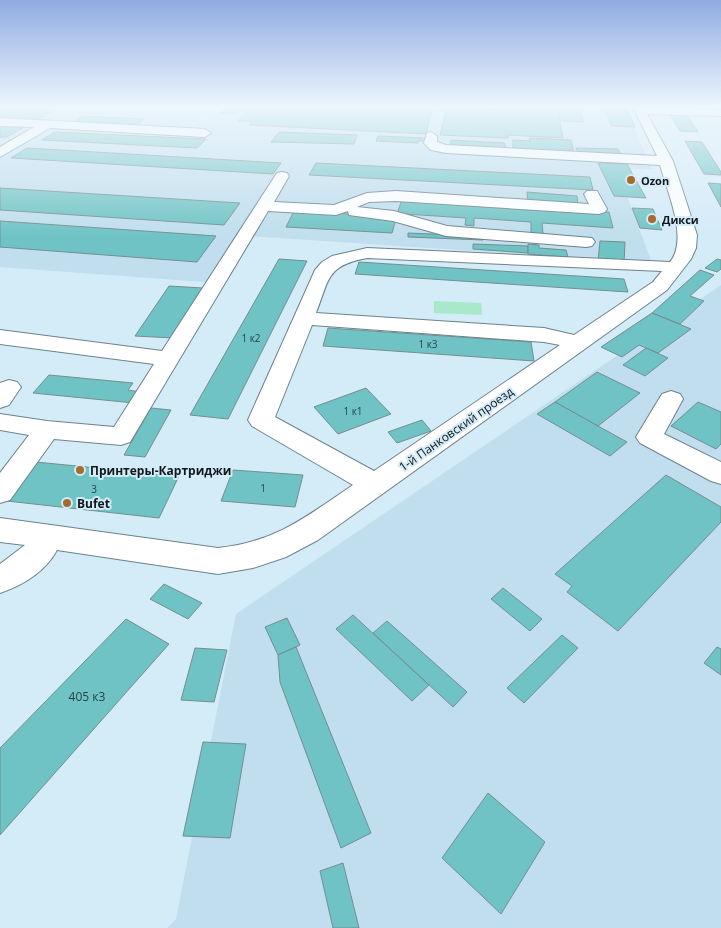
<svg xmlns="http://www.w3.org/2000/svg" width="721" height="928" font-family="'Open Sans',sans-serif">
<rect width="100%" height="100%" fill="#d4ebf8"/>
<!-- built -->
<g fill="#c0deed">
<polygon points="0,107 179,108 207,121 225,107 625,107 652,169 617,169 652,263 249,236 218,283 0,267"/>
<polygon points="721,285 721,928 167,928 176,919 236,614"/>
</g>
<!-- green -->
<polygon fill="#a9e9cb" points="434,301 481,303 482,315 434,313"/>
<!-- building -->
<g fill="#6fc3c5" stroke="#748e8f">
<polygon points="228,107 245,107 238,114 220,113"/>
<polygon points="251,107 433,107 426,134 249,125 252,121 238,121"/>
<polygon points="447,107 558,112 563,138 508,135 508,138 440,135"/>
<polygon points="605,108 627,109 635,127 611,126"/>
<polygon points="557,109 580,110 584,122 560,121"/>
<polygon points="0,110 50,112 35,121 0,119"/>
<polygon points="669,113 686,114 698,132 680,131"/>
<polygon points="83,116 144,119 135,127 71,124"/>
<polygon points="0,126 24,127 7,137 0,137"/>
<polygon points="55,132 206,139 197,148 42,140"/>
<polygon points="279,132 357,135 354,144 271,142"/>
<polygon points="378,136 427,138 427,141 418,141 418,143 376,141"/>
<polygon points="529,138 571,140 574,154 513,151 513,140 530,141"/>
<polygon points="451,140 505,143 505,149 450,146"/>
<polygon points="685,141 702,142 721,172 721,175 704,174"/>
<polygon points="27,148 281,163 273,174 11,158"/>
<polygon points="576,148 618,149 621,155 578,153"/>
<polygon points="316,163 590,177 593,190 309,175"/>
<polygon points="598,163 627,164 646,198 614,196"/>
<polygon points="708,183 721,184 721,207"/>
<polygon points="0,188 240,203 224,225 0,210"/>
<polygon points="527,192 577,196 578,206 528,202"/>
<polygon points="402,199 609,212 613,228 542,223 543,234 531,233 531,222 474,218 474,226 465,225 466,218 405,214 398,211"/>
<polygon points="632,208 653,209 662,230 640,228"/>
<polygon points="294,211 386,216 396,219 392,233 286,227"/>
<polygon points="0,221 216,236 197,262 0,247"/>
<polygon points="408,233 483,236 483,240 408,237"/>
<polygon points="600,241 625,242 624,265 598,261"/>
<polygon points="473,244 528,246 528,253 473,249"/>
<polygon points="528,244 539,245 539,248 566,250 568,257 528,254"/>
<polygon points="279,259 307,261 228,419 190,415"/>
<polygon points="717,259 721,260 721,269 717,272 705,268"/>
<polygon points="359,262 624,279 628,292 355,274"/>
<polygon points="700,270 714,275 690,296 704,301 680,324 652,313"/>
<polygon points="169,286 203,288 173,338 135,336"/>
<polygon points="652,313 691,329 658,353 639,345 622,357 601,347"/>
<polygon points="328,328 531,342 534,361 323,346"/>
<polygon points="646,348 668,358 645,376 623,365"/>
<polygon points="597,372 640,393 598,426 555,402"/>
<polygon points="49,375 133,383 128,390 141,392 134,403 33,393"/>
<polygon points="366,388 391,414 338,434 314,407"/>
<polygon points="555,402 598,426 627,442 610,456 537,414"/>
<polygon points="698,402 721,412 721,444 716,449 671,426"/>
<polygon points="151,408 171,410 145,457 124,455"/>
<polygon points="422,420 431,431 397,443 388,432"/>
<polygon points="36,462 179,476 159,518 7,501"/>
<polygon points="233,470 303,475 295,507 221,501"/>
<polygon points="666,475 721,507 721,522 618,631 567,592 572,586 555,574"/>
<polygon points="164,584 202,603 188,619 150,599"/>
<polygon points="503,588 542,619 530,631 491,599"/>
<polygon points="353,615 429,685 412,701 336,629"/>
<polygon points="287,618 300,645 278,655 265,627"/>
<polygon points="126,619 169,644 0,835 0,748"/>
<polygon points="387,621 467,692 453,707 373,633"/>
<polygon points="562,635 578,648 524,703 507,688"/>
<polygon points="296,647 371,833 341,848 280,682 278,655"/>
<polygon points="717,647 721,649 721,675 704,663"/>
<polygon points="195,648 227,650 214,702 181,700"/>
<polygon points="203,742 246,744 230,838 183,836"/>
<polygon points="488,793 545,842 501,914 442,858"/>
<polygon points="343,863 359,928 333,928 320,871"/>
</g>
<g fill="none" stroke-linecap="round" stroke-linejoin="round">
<!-- minor casing -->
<g stroke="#6d828d" stroke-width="2">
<g id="minor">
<path d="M633 107 721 110V116L647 114 673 161 697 235 696 248 691 259 667 290 318 540 286 557 253 568 218 574 57 550C45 572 23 585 0 593V564L25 545 0 542V518L218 548C276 542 307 516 353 485L252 426 248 420 315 270 322 262 332 256 367 248 670 262C689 239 667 191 660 165L446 153 431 150 424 143 427 133 431 132 437 136V142L446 145 657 156ZM367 258 662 271 653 282 574 335 544 328 316 313C330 278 326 266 367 258ZM312 325 544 342 560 345 374 471 275 417Z"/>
<polygon points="0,118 205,129 211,133 205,137 50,128 0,157 0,147 34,127 0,126"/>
<polygon points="282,172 287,173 289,176 274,202 334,205 367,193 396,191 589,204 584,194 587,191 597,191 607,209 605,212 599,214 396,201 369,202 357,207 394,211 447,226 592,238 595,242 592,246 586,247 446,236 393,221 349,215 348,211 336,215 268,211 130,442 121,445 54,439 10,500 0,503 0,473 29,435 0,430 0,414 47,421 114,427 154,364 0,344 0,330 162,351 275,176 277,173"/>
<polygon points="9,380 17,382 21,387 9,405 0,408 0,383"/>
<polygon points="671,391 680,394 683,399 664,434 721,462 721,484 711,481 640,443 636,437 662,394"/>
</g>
</g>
<!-- minor -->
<use href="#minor" fill="#fff" fill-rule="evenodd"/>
<!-- rail casing -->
<g stroke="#77878f" stroke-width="2.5">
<polyline id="rail" points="22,107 52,108"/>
</g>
<!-- rail -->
<use href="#rail" stroke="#d4ebf8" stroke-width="2" stroke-dasharray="5" stroke-linecap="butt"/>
</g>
<!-- sky -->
<linearGradient id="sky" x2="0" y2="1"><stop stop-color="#90abe0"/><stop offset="0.45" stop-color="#ecf6fc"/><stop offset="1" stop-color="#ecf6fc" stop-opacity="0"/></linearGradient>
<rect width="721" height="237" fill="url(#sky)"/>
<!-- markers -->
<g fill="#a56c2b" stroke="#d4ebf8" stroke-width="2">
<circle cx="631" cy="180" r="5"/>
<circle cx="652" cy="219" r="5"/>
<circle cx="80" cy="470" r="5"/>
<circle cx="67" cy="503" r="5"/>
</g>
<g text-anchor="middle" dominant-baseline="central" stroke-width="4" stroke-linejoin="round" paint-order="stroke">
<!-- number labels -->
<g font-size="10" fill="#284346">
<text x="251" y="338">1 к2</text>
<text x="428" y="344">1 к3</text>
<text x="353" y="411">1 к1</text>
<text x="263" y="488">1</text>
<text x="94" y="489">3</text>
</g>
<!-- far-poi labels -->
<g font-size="11" font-weight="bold" fill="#10181c" stroke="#d4ebf8" text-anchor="start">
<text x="641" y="180">Ozon</text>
<text x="662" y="219">Дикси</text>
</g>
<!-- street labels -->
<g font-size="12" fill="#10181c" stroke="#d4ebf8">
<text transform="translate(456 429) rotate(-35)">1-й Панковский проезд</text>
</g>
<!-- poi labels -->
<g font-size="12" font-weight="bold" fill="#10181c" stroke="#d4ebf8" text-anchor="start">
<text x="90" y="470">Принтеры-Картриджи</text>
<text x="77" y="503">Bufet</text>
</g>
<!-- near-number labels -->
<g font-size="12" fill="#284346">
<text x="87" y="696">405 к3</text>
</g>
</g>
</svg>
